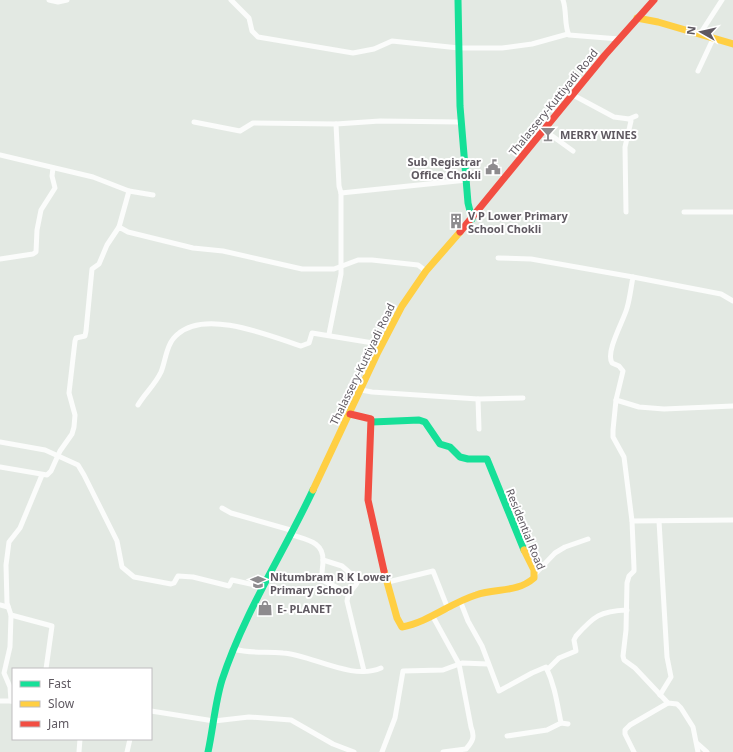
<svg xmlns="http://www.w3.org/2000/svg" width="733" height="752" font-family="'Noto Sans',sans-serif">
<rect width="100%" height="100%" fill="#e3e9e3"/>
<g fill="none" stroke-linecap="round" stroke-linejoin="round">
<!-- street -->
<g stroke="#fbfcfb" stroke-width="5">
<polyline points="49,0 58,2 67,0"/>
<polyline points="231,0 249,18 252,31 258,37 353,53 374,49 392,41 459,48 502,48 532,44 568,34"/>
<path d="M563 0C567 11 564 26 569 35L619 39"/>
<polyline points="700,34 722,0"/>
<polyline points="698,71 713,39"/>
<polyline points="573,95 614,117 629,119 631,121 625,147 626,212"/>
<polyline points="629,119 636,116"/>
<polyline points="194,122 240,131 253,123 336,124 380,121 461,122"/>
<polyline points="336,124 339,186 341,193 467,180"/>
<polyline points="544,130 573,151"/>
<polyline points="0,155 93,177 129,191 119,227"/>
<polyline points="129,191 153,195"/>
<polyline points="684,212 733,212"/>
<path d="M498 258 531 259 633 277C631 287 630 298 627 308 624 320 605 352 612 363L619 366 623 371 616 400"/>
<polyline points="0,259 33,254 36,252 37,230 41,210 55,188 52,176 53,168"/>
<polyline points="633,277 721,294 733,301"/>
<polyline points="329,334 341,274 341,193"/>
<polyline points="361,390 372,392 478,399 523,398"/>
<polyline points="478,399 479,429"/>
<path d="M138 405C145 393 155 385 161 372 166 360 166 343 178 334 206 309 270 336 301 346L309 343 312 333 373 343 381 346"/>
<polyline points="0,442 45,450 78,465 84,475 117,541 122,567 134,577 171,584 174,583 178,576 193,577 229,586 232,580 264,587"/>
<polyline points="0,467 47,475 51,471 60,451 72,434 74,427 75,415 69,393 75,341 76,338 85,336 86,331 92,269 99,264 107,245 119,227 128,232 193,248 223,251 302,269 334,269 358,260 372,260 418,265 426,271"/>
<polyline points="42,475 20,528 9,542 6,565 7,603 11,615 52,626 46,669"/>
<polyline points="222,508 231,513 294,531"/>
<polyline points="632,521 733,520"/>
<polyline points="659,521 667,657 671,677 660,695"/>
<path d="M292 535C307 540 324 542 323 561 323 568 321 573 322 580L348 593"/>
<path d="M323 560 342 566 358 580C357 588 348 589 347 601L364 671"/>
<polyline points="535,574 555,553 565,547 588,539"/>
<polyline points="388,582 433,571 448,609"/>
<path d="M461 603 468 621 482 646 499 691 532 673 546 667C555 686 557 703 561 723L547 730 507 736"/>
<polyline points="0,605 8,607"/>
<path d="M432 615 459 664 471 727C475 737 473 741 466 749L443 752"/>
<path d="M234 649C251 654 266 651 283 653 312 655 352 681 381 668"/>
<path d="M547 670 559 658 576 651 574 640 576 636C594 616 600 611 627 610"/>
<polyline points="0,701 13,701"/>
<polyline points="11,701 10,687 4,673 10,647 11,615"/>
<polyline points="151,711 214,721 249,717 291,720 333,744 354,752"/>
<polyline points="561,723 568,724"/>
<polyline points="698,744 707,752"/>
<polyline points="79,752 80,739"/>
<polyline points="127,752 130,739"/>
<polyline points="382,752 395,718 403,671 443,670 462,663 488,664"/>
<polyline points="634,752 625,734 625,730 630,725 668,703"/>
<polyline points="698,752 693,727 681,708 677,704 668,703 635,668 624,660 623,656 626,630 627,583 629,576 634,571 634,568 632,521 624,457 613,437 613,430 616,400 639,407 664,409 733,406"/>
</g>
<!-- fast -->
<g stroke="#16e098" stroke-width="7">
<polyline points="458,0 460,106 468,203 472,219"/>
<polyline points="372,422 419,420 425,422 440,444 450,447 460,457 468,459 487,459 524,550"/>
<path d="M208 752C213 729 215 703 222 680 244 613 283 554 313 490"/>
</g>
<!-- slow -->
<g stroke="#ffcf43" stroke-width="7">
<polyline points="637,18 658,22 733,44"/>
<polyline points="313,490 377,354 402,306 426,271 460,232"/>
<path d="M384 571 397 618 402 627C429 622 450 603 476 595 496 588 517 593 534 578V570L524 550"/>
</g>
<!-- jam -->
<g stroke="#f24e42" stroke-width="7">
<polyline points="460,232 605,55 654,0"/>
<polyline points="350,414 371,419 368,500 384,571"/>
</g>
</g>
<!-- icons -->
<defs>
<g id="bar-bare" transform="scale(1.2)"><path d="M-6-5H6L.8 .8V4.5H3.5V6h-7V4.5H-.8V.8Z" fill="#8d8b8e" stroke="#fff" stroke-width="2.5" paint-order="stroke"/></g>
<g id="civic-bare" transform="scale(1.2)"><path d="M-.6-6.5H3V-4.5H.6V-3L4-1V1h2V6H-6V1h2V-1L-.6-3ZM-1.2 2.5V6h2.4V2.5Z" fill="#8d8b8e" stroke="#fff" stroke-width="2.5" paint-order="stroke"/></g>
<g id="building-bare" transform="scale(1.2)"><path d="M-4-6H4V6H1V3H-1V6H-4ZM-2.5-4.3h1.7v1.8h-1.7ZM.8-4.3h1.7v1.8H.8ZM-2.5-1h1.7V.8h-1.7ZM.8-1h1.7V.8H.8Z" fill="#8d8b8e" stroke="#fff" stroke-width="2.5" paint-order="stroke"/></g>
<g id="school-bare" transform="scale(1.2)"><path d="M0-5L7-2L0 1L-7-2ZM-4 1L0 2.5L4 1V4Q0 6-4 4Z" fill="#8d8b8e" stroke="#fff" stroke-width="2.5" paint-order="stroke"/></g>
<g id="shop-bare" transform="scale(1.2)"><path d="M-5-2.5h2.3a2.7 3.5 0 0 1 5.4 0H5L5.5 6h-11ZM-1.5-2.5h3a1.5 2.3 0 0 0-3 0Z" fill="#8d8b8e" stroke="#fff" stroke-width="2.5" paint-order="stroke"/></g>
</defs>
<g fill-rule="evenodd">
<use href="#bar-bare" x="548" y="134"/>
<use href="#civic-bare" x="493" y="167"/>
<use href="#building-bare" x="456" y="221"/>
<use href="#school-bare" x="258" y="582"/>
<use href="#shop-bare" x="265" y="608"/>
</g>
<g text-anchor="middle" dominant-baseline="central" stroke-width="4" stroke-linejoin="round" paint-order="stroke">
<!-- street labels -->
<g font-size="11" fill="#5f5961" stroke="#fff">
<text transform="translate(553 102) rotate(-51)">Thalassery-Kuttiyadi Road</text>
<text transform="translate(362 364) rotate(-64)">Thalassery-Kuttiyadi Road</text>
<text transform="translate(526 529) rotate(68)">Residential Road</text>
</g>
<!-- poi labels -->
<g font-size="11" font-weight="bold" fill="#5f5961" stroke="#fff" text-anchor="start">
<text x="560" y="134">MERRY WINES</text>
<text x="481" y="161" text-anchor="end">Sub Registrar<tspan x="481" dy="13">Office Chokli</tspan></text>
<text x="468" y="215">V P Lower Primary<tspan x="468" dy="13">School Chokli</tspan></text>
<text x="270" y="576">Nitumbram R K Lower<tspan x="270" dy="13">Primary School</tspan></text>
<text x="277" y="608">E- PLANET</text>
</g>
</g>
<!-- legend -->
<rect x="12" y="668" width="140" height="72" fill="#ffffff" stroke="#bfbdc0"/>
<rect x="20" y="681" width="20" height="6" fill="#16e098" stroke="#bfbdc0"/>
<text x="48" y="688" font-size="12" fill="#5f5961">Fast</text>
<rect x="20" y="701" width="20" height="6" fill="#ffcf43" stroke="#bfbdc0"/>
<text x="48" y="708" font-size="12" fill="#5f5961">Slow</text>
<rect x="20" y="721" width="20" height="6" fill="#f24e42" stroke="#bfbdc0"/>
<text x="48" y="728" font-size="12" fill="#5f5961">Jam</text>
<!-- north arrow -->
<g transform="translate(701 32) rotate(278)" stroke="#ffffff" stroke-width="3" paint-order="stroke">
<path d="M0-3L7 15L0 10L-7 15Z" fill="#5f5961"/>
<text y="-6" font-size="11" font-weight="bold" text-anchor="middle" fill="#5f5961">N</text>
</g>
</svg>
